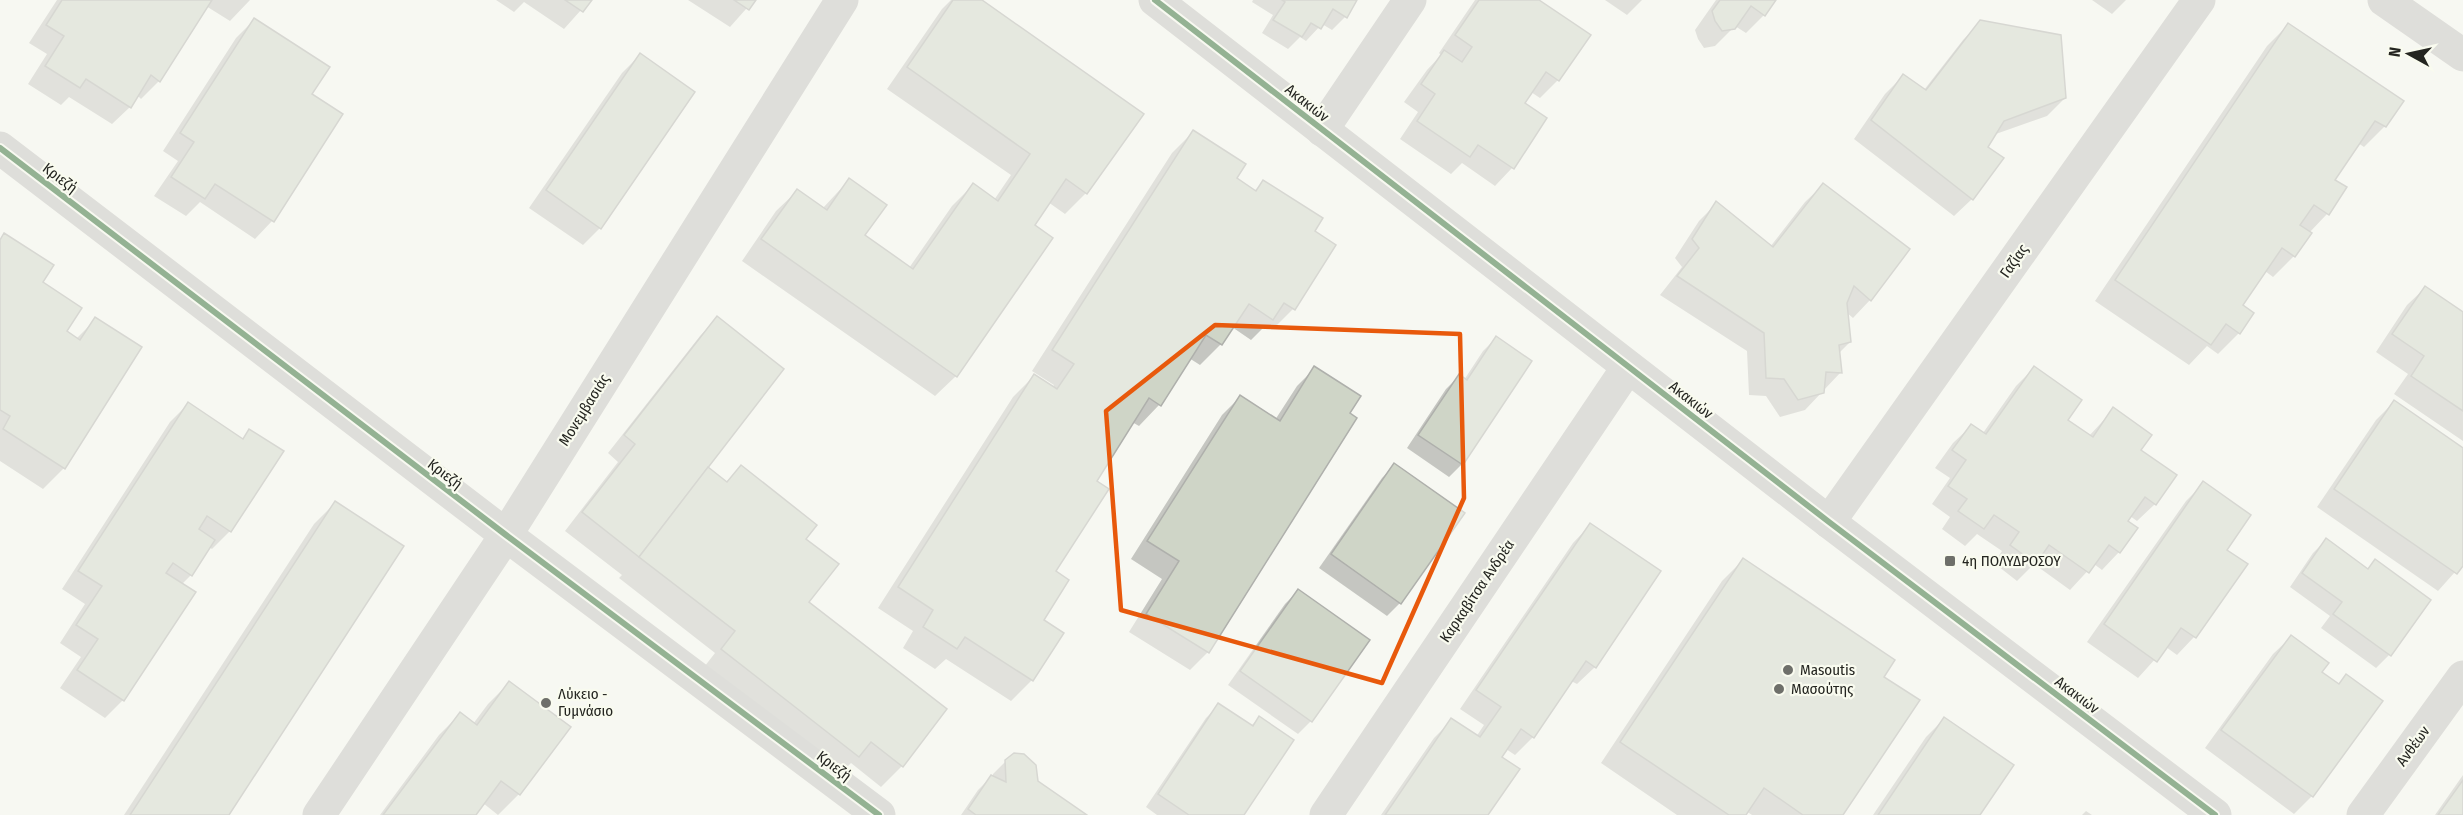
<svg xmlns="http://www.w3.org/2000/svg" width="2463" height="815" font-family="'Fira Sans Condensed',sans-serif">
<rect width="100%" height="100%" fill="#f7f8f2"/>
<!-- shadow -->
<g fill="#0003">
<polygon points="57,0 250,0 230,21 206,6 159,81 141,99 137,95 130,107 112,124 69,97 61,105 28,84 47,54 29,43"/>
<polygon points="496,0 590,0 564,29 524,2 514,12"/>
<polygon points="688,0 754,0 730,27"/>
<polygon points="951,0 980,0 1086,193 1065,214 1048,202 1033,225 956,376 935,396 742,261 776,211 797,191 822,209 849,180 863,236 909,268 952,206 973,185 994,200 1011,175 887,89 942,9"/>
<polygon points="1253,0 1356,0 1345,17 1332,30 1322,24 1306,41 1300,37 1288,49 1262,33 1273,15 1252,2"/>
<polygon points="1475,0 1536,0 1558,80 1540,98 1531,92 1523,103 1545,118 1512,168 1495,186 1462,163 1451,174 1400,139 1418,112 1404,102 1427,70 1441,55 1439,53"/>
<polygon points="1605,0 1642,0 1627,15"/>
<polygon points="1716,0 1775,0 1764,15 1746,33 1735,26 1715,46 1704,48 1698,39 1695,30"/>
<polygon points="2092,0 2126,0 2112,14"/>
<polygon points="254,20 310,94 341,115 272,221 255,239 200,202 186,216 154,196 178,161 163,151 236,38"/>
<polygon points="1981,22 2065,98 2047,116 1993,135 1986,147 1972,199 1954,216 1854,139 1885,94 1903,76 1924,90 1963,40"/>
<polygon points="2288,25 2385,126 2364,147 2358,143 2333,180 2345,188 2327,214 2309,233 2294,256 2273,277 2265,271 2241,306 2239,333 2218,354 2207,346 2189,365 2095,301 2267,46"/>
<polygon points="640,55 600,228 583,245 529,208 622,73"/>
<polygon points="1193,132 1235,179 1254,191 1264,182 1313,231 1293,309 1273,329 1266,325 1251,340 1232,327 1221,344 1200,365 1189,358 1159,405 1139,426 1132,422 1094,481 1054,572 1041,620 1032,680 1011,701 946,659 935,669 903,648 913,631 878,608 1013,397 1034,376 1052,388 1054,385 1032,371 1172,153"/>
<polygon points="1823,185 1870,300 1853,318 1846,312 1850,342 1839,353 1841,372 1805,410 1780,417 1766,396 1749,395 1747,351 1660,295 1682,267 1675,258 1699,221 1717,203 1770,247 1805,202"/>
<polygon points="4,235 40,283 64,332 76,339 96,319 64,468 43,489 0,461 0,240"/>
<polygon points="2425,288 2463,313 2463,441 2394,394 2408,374 2376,352 2407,305"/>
<polygon points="717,318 701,474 726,482 741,467 804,539 807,602 902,766 881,787 851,763 837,777 701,671 715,653 619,578 622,575 565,531 618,462 608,453 700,336"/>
<polygon points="1496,338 1462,464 1449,477 1407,448 1446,389 1459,376 1464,380 1483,351"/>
<polygon points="1315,368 1348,414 1355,418 1207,653 1190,670 1129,632 1162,579 1131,559 1222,415 1240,397 1275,420 1297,386"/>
<polygon points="2034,368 2066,421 2089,436 2114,409 2139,450 2155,504 2137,521 2130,516 2126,522 2119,552 2102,570 2094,564 2070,590 2034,564 2017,581 1994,563 2002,551 1977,534 1965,546 1942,529 1950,517 1932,504 1950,478 1935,468 1953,443 1971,426 1983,433 2016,386"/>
<polygon points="2394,402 2463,450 2463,563 2438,591 2317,507 2376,420"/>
<polygon points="188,404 241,440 250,431 230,531 212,549 209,547 191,575 181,585 123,700 105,718 60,688 81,657 60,643 85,604 62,589 170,422"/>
<polygon points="1395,465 1400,603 1387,616 1319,568 1382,478"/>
<polygon points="2204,483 2225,550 2246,564 2194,637 2177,655 2166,647 2138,678 2087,642 2186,501"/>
<polygon points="335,503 227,815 124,815 314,524"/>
<polygon points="1590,525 1595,667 1577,684 1571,681 1533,737 1515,755 1506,749 1500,757 1487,815 1381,815 1434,738 1452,720 1476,737 1484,725 1460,709 1573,543"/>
<polygon points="2326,540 2366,570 2375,561 2429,600 2389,655 2376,668 2321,628 2330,616 2290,587 2313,553"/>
<polygon points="1743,560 1882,677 1842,815 1752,815 1746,811 1744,815 1677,815 1601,763 1722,581"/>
<polygon points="1298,591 1367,640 1311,721 1298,734 1228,685 1285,604"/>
<polygon points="2291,637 2320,672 2338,685 2346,676 2312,796 2294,814 2205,748 2273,654"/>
<polygon points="509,683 519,794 498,815 483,803 474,815 380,815 439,735 460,714 473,724 488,704"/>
<polygon points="1219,705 1251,726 1259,718 1242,815 1157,815 1146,807 1206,718"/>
<polygon points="1944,719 1978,815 1873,815 1926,737"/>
<polygon points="1006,761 1037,782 1085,815 961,815 978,790 991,777 993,778 993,774"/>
<polygon points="2463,775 2463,815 2435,815"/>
<polygon points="2086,811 2092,815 2082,815"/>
</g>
<!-- building -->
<g fill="#cfd5c7" stroke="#afb0ac" stroke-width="1.5">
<polygon points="62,0 212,0 160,82 151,75 131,108 86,79 80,88 45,66 64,36 46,25"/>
<polygon points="565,0 592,0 583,12"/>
<polygon points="734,0 756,0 749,10"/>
<polygon points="953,0 982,0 1144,114 1087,194 1066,179 1035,225 1053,238 957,377 761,239 797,189 827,210 849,178 887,205 865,235 913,269 973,183 998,201 1030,154 907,67"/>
<polygon points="1282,0 1357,0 1347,18 1333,9 1321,29 1311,23 1302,37 1273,20 1285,2"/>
<polygon points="1479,0 1539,0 1591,35 1559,81 1546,72 1525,103 1547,118 1514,169 1478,145 1470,157 1417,121 1435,94 1421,84 1444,50 1462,62 1472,47 1455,35"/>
<polygon points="1720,0 1776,0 1765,16 1751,6 1735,29 1722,31 1715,21 1712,11"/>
<polygon points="254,18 330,67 312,94 343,114 274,222 215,184 205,199 171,177 194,142 180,133"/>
<polygon points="1980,20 2061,35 2066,98 2004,121 1988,147 2004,158 1973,200 1871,120 1903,74 1926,90"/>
<polygon points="2288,23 2404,101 2386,127 2375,121 2335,180 2347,187 2329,215 2314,205 2300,225 2312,233 2295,257 2282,248 2243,305 2254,313 2240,334 2226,324 2211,345 2115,280"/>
<polygon points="640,53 695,92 601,229 546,190"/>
<polygon points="1193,130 1246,164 1237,178 1256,191 1263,180 1323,218 1315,231 1336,245 1295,310 1284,303 1273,320 1249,304 1222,345 1206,335 1161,406 1149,398 1097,481 1109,489 1056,571 1069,580 1044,620 1064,633 1033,681 965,637 957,649 923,627 933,610 898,587 1034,374 1057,389 1074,364 1052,350"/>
<polygon points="1823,183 1910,249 1871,301 1854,286 1847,303 1851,342 1839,345 1842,373 1826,372 1824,393 1798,400 1784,379 1766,378 1764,333 1677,276 1699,248 1692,239 1716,201 1773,247"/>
<polygon points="4,233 54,265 43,282 82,308 67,331 80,340 95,317 142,347 65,469 3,429 10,416 0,410 0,240"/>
<polygon points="2425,286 2463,312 2463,411 2411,376 2424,356 2392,334"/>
<polygon points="717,316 784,369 639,557 582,512 635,444 624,435"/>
<polygon points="1496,336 1532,361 1463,465 1418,435 1459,374 1467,380"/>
<polygon points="1314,366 1361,396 1350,413 1357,418 1209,653 1146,614 1179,561 1147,541 1240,395 1280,421"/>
<polygon points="2034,366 2082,400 2068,420 2093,437 2113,407 2152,435 2141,450 2177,475 2156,505 2145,497 2128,521 2138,528 2120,553 2109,545 2089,573 2049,545 2036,564 2010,545 2019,532 1994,515 1984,529 1958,511 1967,499 1948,486 1966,460 1952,450 1971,424 1986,434"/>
<polygon points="2394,400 2463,448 2463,566 2457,574 2334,489"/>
<polygon points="188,402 243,439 249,429 284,451 231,532 207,516 199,529 215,540 192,576 173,563 166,573 196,592 124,701 77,670 98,639 76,625 102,586 78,571"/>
<polygon points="1394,463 1465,513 1401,604 1331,554"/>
<polygon points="741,465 817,525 806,539 839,564 809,602 947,709 903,767 871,742 859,757 721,649 735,631 639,557 708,467 727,482"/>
<polygon points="2203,481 2251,515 2227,550 2248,564 2196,638 2181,628 2157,662 2104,624"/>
<polygon points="335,501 404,546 229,815 130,815"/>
<polygon points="1590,523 1661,571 1596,668 1586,661 1534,738 1521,729 1502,757 1520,769 1488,815 1385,815 1451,718 1480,737 1501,707 1476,690"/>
<polygon points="2326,538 2368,569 2375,559 2431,600 2391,656 2333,614 2342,602 2302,573"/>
<polygon points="1743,558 1895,660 1884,677 1920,700 1843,815 1803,815 1764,788 1746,815 1729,815 1620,742"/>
<polygon points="1298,589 1370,640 1312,722 1240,671"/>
<polygon points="2291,635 2329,663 2322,672 2339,684 2346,674 2383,701 2313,797 2221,730"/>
<polygon points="509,681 571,727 520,795 501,781 476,815 383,815 460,712 477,725"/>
<polygon points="1218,703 1253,726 1259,716 1294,740 1244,815 1189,815 1158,794"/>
<polygon points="1944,717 2014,765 1980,815 1878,815"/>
<polygon points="1014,753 1024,754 1036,765 1038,781 1087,815 976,815 968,809 991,775 1006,782 1005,760"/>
<polygon points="2463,780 2463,815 2438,815"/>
</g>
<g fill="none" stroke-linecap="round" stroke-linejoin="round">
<!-- minor -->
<g stroke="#bfbfbc" stroke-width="33">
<polyline points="1155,0 1829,522 2215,815"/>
<polyline points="2384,0 2463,55"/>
<polyline points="1322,130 1410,0"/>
<polyline points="0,148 506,535 879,815"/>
<polyline points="1829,522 2199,0"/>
<polyline points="319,815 506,535 842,0"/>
<polyline points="1326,815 1628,367"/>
<polyline points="2363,815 2463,677"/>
</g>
<!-- cycleway casing -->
<g stroke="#f9fbef" stroke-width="10">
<g id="cycleway">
<polyline points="1155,0 1829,522 2215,815"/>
<polyline points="0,148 506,535 879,815"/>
</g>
</g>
<!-- cycleway -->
<use href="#cycleway" stroke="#1b5e20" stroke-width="6"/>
</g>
<!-- marked area -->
<path d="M0 0H2463V815H0ZM1215 325 1460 334 1464 498 1382 683 1121 610 1106 411Z" fill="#f7f8f2" fill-opacity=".55" fill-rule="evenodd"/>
<path fill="none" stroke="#e8590c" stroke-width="4.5" stroke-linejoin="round" d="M1215 325 1460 334 1464 498 1382 683 1121 610 1106 411Z"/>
<!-- markers -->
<g fill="#6e6f6a" stroke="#f9fbef" stroke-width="2">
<rect x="1944" y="555" width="12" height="12" rx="3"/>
<circle cx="1788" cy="670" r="6"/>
<circle cx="1779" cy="689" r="6"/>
<circle cx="546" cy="703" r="6"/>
</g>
<g text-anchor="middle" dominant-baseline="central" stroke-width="4.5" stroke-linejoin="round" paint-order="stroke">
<!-- street labels -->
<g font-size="15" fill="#242520" stroke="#f9fbef">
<text transform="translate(1307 103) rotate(38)">Ακακιών</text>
<text transform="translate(60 178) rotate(37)">Κριεζή</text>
<text transform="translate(2014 261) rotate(-55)">Γαζίας</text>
<text transform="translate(1691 400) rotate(38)">Ακακιών</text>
<text transform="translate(584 410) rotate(-58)">Μονεμβασιάς</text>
<text transform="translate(445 474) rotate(37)">Κριεζή</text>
<text transform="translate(1477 591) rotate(-56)">Καρκαβίτσα Ανδρέα</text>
<text transform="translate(2077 695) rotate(37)">Ακακιών</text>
<text transform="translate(2413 746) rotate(-54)">Ανθέων</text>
<text transform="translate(834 766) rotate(37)">Κριεζή</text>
</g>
<!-- poi labels -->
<g font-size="15" fill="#242520" stroke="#f9fbef" text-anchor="start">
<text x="1962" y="561">4η ΠΟΛΥΔΡΟΣΟΥ</text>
<text x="1800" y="670">Masoutis</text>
<text x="1791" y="689">Μασούτης</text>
<text x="558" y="694">Λύκειο -<tspan x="558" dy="17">Γυμνάσιο</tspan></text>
</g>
</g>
<!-- north arrow -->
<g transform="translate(2409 54) rotate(278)" stroke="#f9fbef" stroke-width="4.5" paint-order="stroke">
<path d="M0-4.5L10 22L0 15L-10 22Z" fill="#242520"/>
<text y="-9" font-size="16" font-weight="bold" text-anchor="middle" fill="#242520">N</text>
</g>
</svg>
